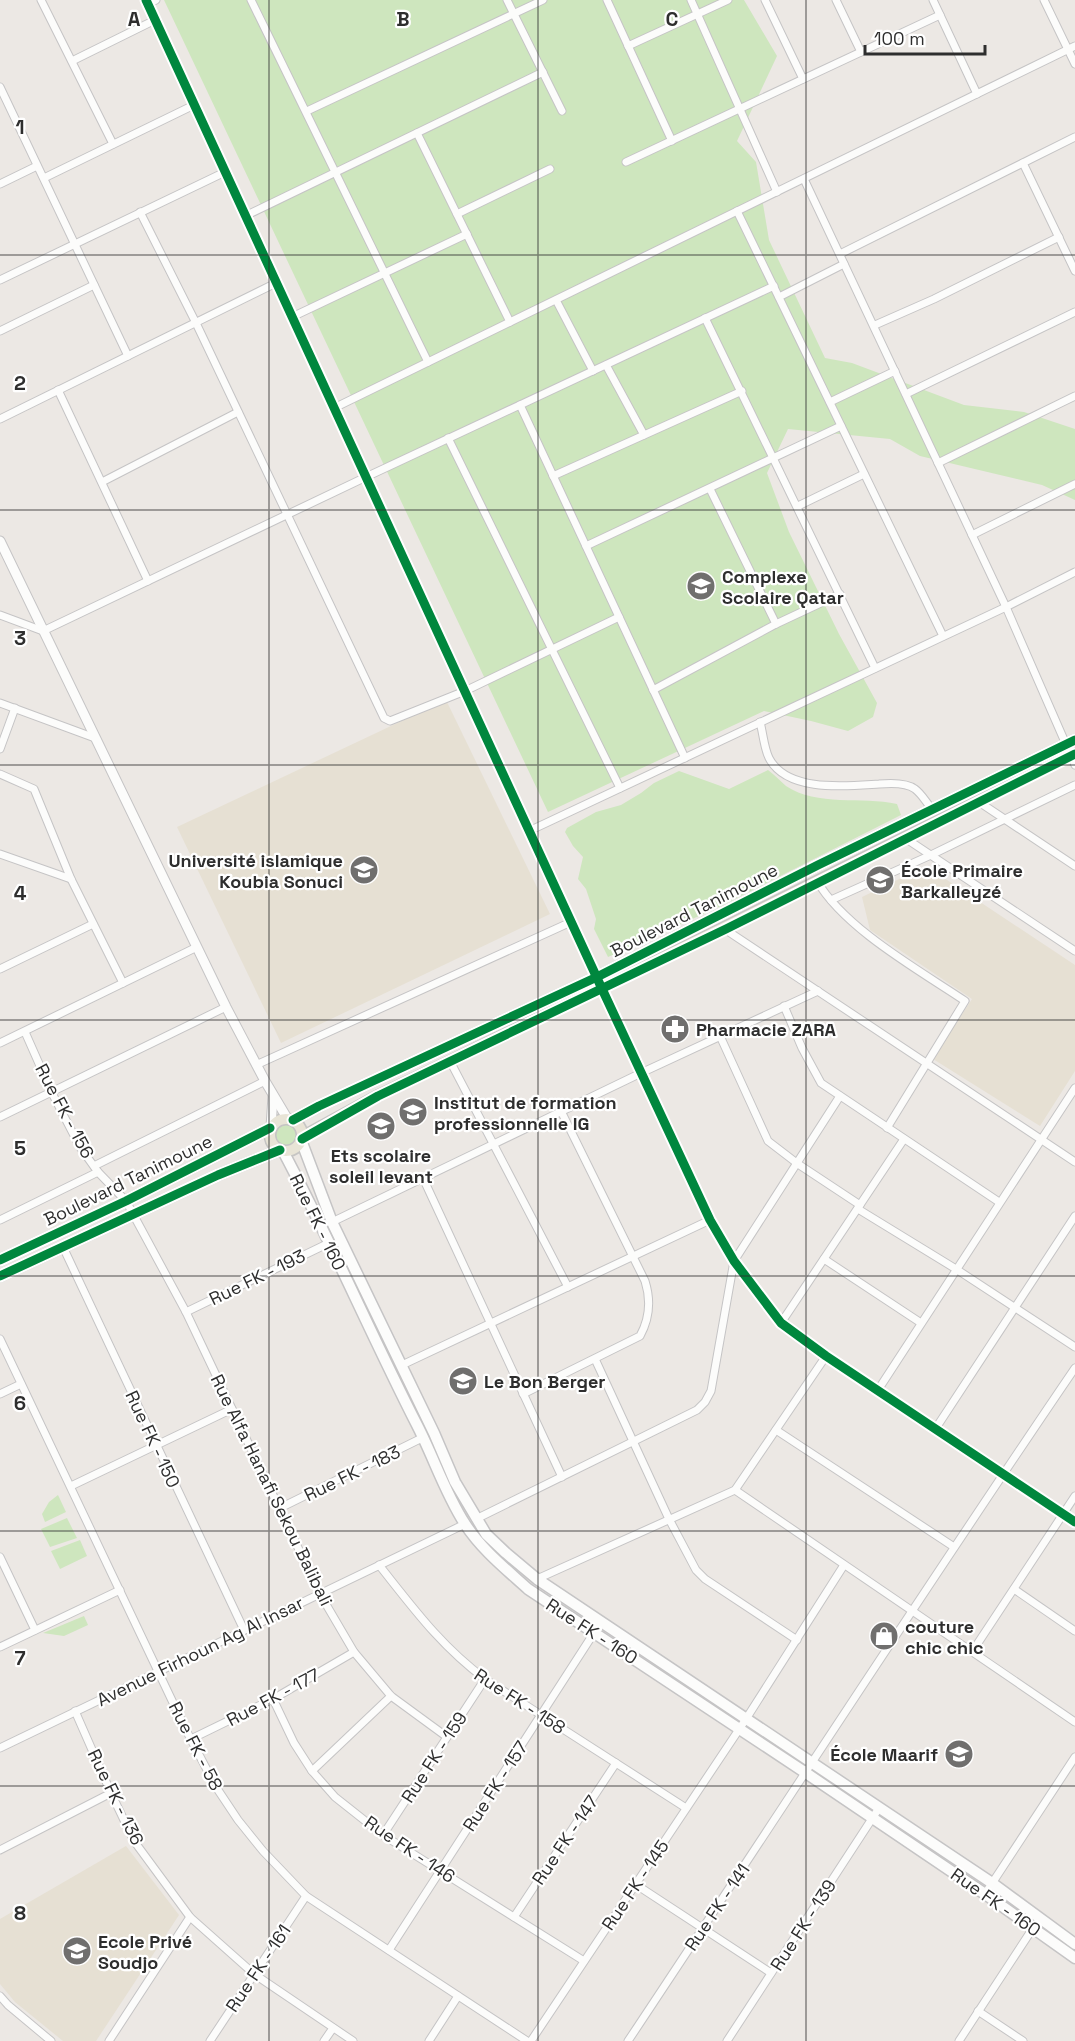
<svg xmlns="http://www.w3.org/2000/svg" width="1075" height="2041" font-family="'Space Grotesk',sans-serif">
<rect width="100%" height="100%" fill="#ece8e4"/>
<!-- education -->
<g fill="#e6e0d3">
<polygon points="446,700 550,914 281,1043 177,827"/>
<polygon points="926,866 1075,965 1075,1071 1040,1126 933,1059 972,999 870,930 862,897"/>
<polygon points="126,1846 179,1915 96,2041 63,2041 15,2002 0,1984 0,1919"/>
</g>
<!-- green -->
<g fill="#cee6be">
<polygon points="164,0 744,0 777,56 737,141 756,162 769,240 825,358 852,363 964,405 1024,412 1075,429 1075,500 1042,485 920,456 890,439 788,429 767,473 789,532 839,634 877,703 873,717 848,731 811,721 764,711 548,812"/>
<path d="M768 770C775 775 780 781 786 786 817 807 862 796 897 804L901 815 721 906 608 957 594 929 596 919 586 889 578 879 583 857 573 846 565 832 567 828 596 812 621 805 641 793 654 783 679 771 729 789Z"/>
<circle cx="285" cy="1134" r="12"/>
<polygon points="58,1495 66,1512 45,1522 42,1514 49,1502"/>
<polygon points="67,1518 77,1538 50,1547 41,1529"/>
<polygon points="80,1540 87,1556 60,1569 51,1551"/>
<polygon points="84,1616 88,1625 64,1636 43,1633"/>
</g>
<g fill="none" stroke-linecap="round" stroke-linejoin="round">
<!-- minor casing -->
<g stroke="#c5c4c5" stroke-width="9">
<g id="minor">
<polyline points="41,0 113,144"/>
<polyline points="146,0 603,991 710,1220 734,1261 781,1323 826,1356 1075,1522"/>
<polyline points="251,0 428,362"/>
<polyline points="507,0 562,111"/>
<polyline points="607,0 672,141"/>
<polyline points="691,0 777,192"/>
<polyline points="765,0 803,79"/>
<polyline points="836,0 861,52"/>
<polyline points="933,0 977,94"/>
<polyline points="1044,0 1075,64"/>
<polyline points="148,4 156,0"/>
<polyline points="628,46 728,0"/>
<polyline points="72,61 155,20"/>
<polyline points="0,87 128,356"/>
<polyline points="307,111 543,0"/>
<polyline points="417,133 510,322"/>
<polyline points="626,162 940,15"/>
<polyline points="1023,163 1075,271"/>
<polyline points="44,178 194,105"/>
<polyline points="804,179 1006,607 1075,765"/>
<polyline points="0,184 37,166"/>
<polyline points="737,211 943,636"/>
<polyline points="140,212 196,323 384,718 390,721 465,691 619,617"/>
<polyline points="457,214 550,169"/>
<polyline points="245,216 543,72"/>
<polyline points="840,254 1075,137"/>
<polyline points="0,280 225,172"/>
<polyline points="779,297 844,264"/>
<polyline points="556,300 593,371"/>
<polyline points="292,317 467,234"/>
<polyline points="705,318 875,668"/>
<polyline points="875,325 934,299 1059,237"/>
<polyline points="0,331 94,285"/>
<polyline points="606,365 644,435"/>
<polyline points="58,390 148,581"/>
<polyline points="906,394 1075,312"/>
<polyline points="830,402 895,371"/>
<polyline points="520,405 685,758"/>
<polyline points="334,408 1075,46"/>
<polyline points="0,419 276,283"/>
<polyline points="448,438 620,788"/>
<polyline points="938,463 1075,396"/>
<polyline points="553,476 742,391"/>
<polyline points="102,482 238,412"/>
<polyline points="710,489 776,624"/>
<polyline points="798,506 864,474"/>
<polyline points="972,535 1075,484"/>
<polyline points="586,546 841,426"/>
<polyline points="0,615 43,631 366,477 774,286"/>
<polyline points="653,690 776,624 840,594"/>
<polyline points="0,703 95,738"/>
<path d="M760 722C763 733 764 748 769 758 787 793 847 786 879 784 890 783 906 782 915 789 922 794 927 804 933 810"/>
<polyline points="0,749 15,708"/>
<polyline points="0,774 34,789 71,879 123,983"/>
<polyline points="979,802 1075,866"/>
<polyline points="529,831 1006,607 1075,572"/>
<polyline points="905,838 1075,951"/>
<polyline points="0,854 71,879"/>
<path d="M817 881C845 929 919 970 965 1001L887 1128"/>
<polyline points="831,900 931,855 1075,785"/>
<polyline points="723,928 1075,1162"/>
<polyline points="0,969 93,924"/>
<polyline points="784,1006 802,1048 821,1083 999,1202"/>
<polyline points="25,1032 52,1093 80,1147 98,1172 126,1201 186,1312 320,1594 354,1652 391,1696 447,1737"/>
<polyline points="720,1036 768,1141 798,1164 860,1205"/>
<polyline points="0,1043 197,947"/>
<polyline points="450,1061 568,1287"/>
<polyline points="256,1065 571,922"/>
<polyline points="0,1117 226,1007"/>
<polyline points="94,1166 265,1081"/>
<polyline points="423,1178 562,1477"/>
<polyline points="858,1209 956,1269 1075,1347"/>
<polyline points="0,1220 98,1172"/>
<polyline points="332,1222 641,1073 818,991"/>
<polyline points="63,1247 244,1630"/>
<polyline points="824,1259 921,1323"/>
<polyline points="186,1312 329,1243"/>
<polyline points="781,1323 904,1139"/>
<polyline points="0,1339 186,1730 216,1787 238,1820 263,1851 306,1896 527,2041"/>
<polyline points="595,1359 669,1519 696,1570 705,1579 797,1640"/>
<polyline points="402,1365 710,1220"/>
<polyline points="878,1390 1075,1088"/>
<polyline points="0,1394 21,1384"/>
<path d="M523 1394 640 1336C650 1318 651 1300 645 1281L561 1111"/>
<polyline points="936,1428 1075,1216"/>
<polyline points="776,1430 954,1547"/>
<polyline points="71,1486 232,1409"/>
<polyline points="735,1490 1075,1722"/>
<polyline points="280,1508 424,1437"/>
<polyline points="476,1519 697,1410 705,1402 711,1391 734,1261 840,1096"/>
<polyline points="0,1557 35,1630"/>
<path d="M379 1565C414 1609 440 1645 485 1679L686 1808"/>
<polyline points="537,1579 735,1490 826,1356"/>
<polyline points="1014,1589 1075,1631"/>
<polyline points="0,1647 120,1590"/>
<polyline points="972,1652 1075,1496"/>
<polyline points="273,1699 294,1743 312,1771 335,1797 383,1835 584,1961"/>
<polyline points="75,1711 111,1793 134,1841 190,1917 254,1974 353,2041"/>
<polyline points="191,1739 273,1699 354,1652"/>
<polyline points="0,1748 465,1524"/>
<polyline points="312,1771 391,1696"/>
<polyline points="383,1835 485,1679"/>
<polyline points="0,1850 111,1793"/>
<polyline points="635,1884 771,1973"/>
<polyline points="985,1894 1075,1757"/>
<polyline points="514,1917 616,1763"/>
<polyline points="389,1950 601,1622"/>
<polyline points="0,1996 8,2005 51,2041"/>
<polyline points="978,2011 1023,2041"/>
<polyline points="109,2041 190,1917"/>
<polyline points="210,2041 306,1896"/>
<polyline points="324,2041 333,2028"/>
<polyline points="429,2041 458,1996"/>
<polyline points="531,2041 746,1719 844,1565"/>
<path d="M628 2041C777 1817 923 1591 1075 1368"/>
<polyline points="727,2041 879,1808"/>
<polyline points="959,2041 1033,1928"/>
</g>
</g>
<!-- tertiary casing -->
<g stroke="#c5c4c5" stroke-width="11">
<g id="tertiary">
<polyline points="0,541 226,1007 265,1081 287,1118"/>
<polyline points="271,1127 273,1096"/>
</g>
</g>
<!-- secondary casing -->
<g stroke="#c5c4c5" stroke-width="13">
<g id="secondary">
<polyline points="301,1140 332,1222 434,1433 455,1482 486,1534 506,1553 537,1579 992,1883 1075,1944"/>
<path d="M283 1151C331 1241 371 1335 417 1425 434 1458 445 1493 465 1524 482 1550 506 1569 528 1589L806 1773 985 1894 1075 1958"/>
</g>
</g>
<!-- primary casing -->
<g stroke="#c6c5c4" stroke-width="13">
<g id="primary">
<circle cx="286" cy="1135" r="16"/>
<polyline points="293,1120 319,1106 597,977 818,865 1075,740"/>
<polyline points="302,1137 379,1095 450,1061 723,928 1075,753"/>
<polyline points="0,1260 126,1201 270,1128"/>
<polyline points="0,1276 218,1175 280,1150"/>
</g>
</g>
<!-- minor -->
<use href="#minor" stroke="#fcfcfb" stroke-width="7"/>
<!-- tertiary -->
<use href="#tertiary" stroke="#fcfcfb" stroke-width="9"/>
<!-- secondary -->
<use href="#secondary" stroke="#fcfcfb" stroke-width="10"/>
<!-- primary -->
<use href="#primary" stroke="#e8e4d6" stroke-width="10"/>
<!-- cycleway casing -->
<g stroke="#fff" stroke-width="13">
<g id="cycleway">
<polyline points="146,0 603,991 710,1220 734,1261 781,1323 826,1356 1075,1522"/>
<polyline points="293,1120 319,1106 597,977 818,865 1075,740"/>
<polyline points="302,1139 378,1096 726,929 1075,754"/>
<polyline points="0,1260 126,1201 270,1128"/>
<polyline points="0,1276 218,1175 280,1150"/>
</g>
</g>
<!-- cycleway -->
<use href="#cycleway" stroke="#00873e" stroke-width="9"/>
</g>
<!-- grid -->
<path fill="none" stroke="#2e2e2e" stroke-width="1.5" stroke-opacity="0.55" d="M269 0V2041M538 0V2041M806 0V2041M0 255H1075M0 510H1075M0 765H1075M0 1020H1075M0 1276H1075M0 1531H1075M0 1786H1075"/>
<!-- icons -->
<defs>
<g id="school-disc" transform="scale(1.5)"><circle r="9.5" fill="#706f6e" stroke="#fff"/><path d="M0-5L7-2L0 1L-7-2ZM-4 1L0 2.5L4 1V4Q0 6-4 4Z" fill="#fff"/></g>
<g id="university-disc" transform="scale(1.5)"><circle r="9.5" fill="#706f6e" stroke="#fff"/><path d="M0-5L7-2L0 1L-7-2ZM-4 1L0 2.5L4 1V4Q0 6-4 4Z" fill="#fff"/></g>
<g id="pharmacy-disc" transform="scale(1.5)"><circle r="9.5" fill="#706f6e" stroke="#fff"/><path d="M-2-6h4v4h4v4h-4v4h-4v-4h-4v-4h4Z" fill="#fff"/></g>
<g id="shop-disc" transform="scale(1.5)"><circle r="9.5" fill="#706f6e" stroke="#fff"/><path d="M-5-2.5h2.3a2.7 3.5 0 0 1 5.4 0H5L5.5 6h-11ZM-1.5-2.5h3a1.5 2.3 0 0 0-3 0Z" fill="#fff"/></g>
</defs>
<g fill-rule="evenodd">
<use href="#school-disc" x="701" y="586"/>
<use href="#university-disc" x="364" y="870"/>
<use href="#school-disc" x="880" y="880"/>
<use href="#pharmacy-disc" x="675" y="1029"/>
<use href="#university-disc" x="413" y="1112"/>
<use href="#school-disc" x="381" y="1126"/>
<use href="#school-disc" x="463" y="1381"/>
<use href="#shop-disc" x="884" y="1636"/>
<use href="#school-disc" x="959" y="1754"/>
<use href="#school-disc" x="77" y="1951"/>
</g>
<g text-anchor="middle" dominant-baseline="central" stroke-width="4.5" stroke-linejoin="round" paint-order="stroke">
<!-- poi labels -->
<g font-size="18" font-weight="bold" fill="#2e2e2e" stroke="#fff" text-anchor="start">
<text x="722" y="576">Complexe<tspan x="722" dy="21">Scolaire Qatar</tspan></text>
<text x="343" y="860" text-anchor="end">Université islamique<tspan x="343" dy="21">Koubia Sonuci</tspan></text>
<text x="901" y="870">École Primaire<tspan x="901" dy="21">Barkalleyzé</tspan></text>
<text x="696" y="1029">Pharmacie ZARA</text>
<text x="434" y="1102">Institut de formation<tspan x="434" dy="21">professionnelle IG</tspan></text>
<text x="381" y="1155" text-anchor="middle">Ets scolaire<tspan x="381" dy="21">soleil levant</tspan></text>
<text x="484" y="1381">Le Bon Berger</text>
<text x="905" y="1626">couture<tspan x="905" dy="21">chic chic</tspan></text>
<text x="938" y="1754" text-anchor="end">École Maarif</text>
<text x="98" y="1941">Ecole Privé<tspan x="98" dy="21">Soudjo</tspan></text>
</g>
<!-- street labels -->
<g font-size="18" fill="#2e2e2e" stroke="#fff">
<text transform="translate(694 910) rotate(-27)">Boulevard Tanimoune</text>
<text transform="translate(65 1111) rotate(62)">Rue FK - 156</text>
<text transform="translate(128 1180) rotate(-26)">Boulevard Tanimoune</text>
<text transform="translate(318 1222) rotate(64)">Rue FK - 160</text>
<text transform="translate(257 1277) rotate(-26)">Rue FK - 193</text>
<text transform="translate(153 1439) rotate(65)">Rue FK - 150</text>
<text transform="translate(352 1473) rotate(-26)">Rue FK - 183</text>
<text transform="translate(272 1490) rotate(64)">Rue Alfa Hanafi Sekou Balibali</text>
<text transform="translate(592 1631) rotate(33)">Rue FK - 160</text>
<text transform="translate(200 1651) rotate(-26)">Avenue Firhoun Ag Al Insar</text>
<text transform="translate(273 1697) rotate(-28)">Rue FK - 177</text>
<text transform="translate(520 1701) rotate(33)">Rue FK - 158</text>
<text transform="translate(196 1746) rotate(63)">Rue FK - 58</text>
<text transform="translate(434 1757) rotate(-57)">Rue FK - 159</text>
<text transform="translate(495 1786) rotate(-57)">Rue FK - 157</text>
<text transform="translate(116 1797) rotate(64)">Rue FK - 136</text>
<text transform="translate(565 1840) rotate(-56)">Rue FK - 147</text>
<text transform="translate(410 1849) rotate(34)">Rue FK - 146</text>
<text transform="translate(635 1885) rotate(-56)">Rue FK - 145</text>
<text transform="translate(996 1902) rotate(35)">Rue FK - 160</text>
<text transform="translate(717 1907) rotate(-56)">Rue FK - 141</text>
<text transform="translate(803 1925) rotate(-57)">Rue FK - 139</text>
<text transform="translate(258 1968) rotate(-56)">Rue FK - 161</text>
</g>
</g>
<g font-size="20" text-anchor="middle" font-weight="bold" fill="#2e2e2e" stroke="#fff" stroke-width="4.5" stroke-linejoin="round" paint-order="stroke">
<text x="134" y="26">A</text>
<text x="403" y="26">B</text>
<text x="672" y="26">C</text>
<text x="20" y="134">1</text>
<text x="20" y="390">2</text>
<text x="20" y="645">3</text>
<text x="20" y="900">4</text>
<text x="20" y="1155">5</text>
<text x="20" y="1410">6</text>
<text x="20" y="1665">7</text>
<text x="20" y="1920">8</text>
</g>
<!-- scale -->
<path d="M865 45v9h120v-9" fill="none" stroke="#2e2e2e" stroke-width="3"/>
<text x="874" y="45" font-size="18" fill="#2e2e2e" stroke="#ffffff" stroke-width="4.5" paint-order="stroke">100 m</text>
</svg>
